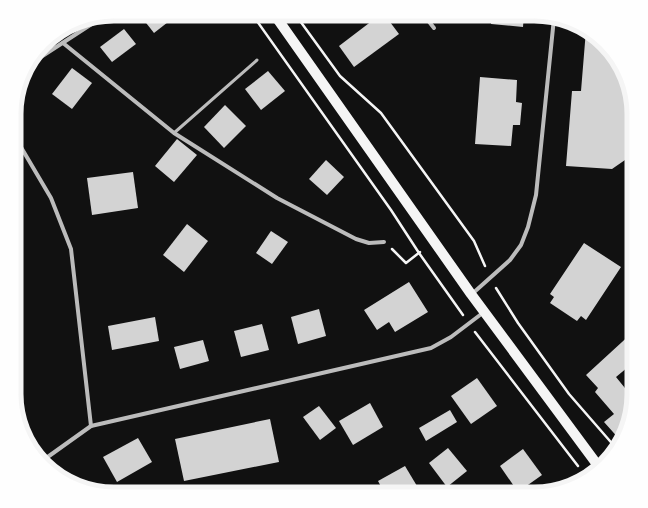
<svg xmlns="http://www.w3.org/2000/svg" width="648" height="508" font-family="'Space Grotesk',sans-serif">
<rect width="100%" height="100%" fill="#111"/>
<!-- building -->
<g fill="#d3d3d3">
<polygon points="149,14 176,14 177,15 154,33 143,19"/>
<polygon points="189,14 201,14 192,20"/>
<polygon points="359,14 372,14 364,20"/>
<polygon points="381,14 384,14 399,34 354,67 339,46"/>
<polygon points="492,14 524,14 523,27 491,24"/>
<polygon points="124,29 136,44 112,62 100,47"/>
<polygon points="586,30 600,39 624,70 630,96 625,160 612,169 566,166 572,91 581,91"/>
<polygon points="72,68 92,83 72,109 52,94"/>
<polygon points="268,71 285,91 261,110 245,89"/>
<polygon points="480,77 517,80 516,102 522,103 520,125 513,125 511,146 475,144"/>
<polygon points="225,105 246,126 224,148 204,127"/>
<polygon points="177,139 197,155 174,182 155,166"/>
<polygon points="326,160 344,177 327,195 309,179"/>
<polygon points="133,172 138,208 92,215 87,178"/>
<polygon points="187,224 208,241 184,272 163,255"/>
<polygon points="271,231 288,242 272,264 256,253"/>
<polygon points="584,243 621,267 586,320 581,316 577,321 550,303 554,297 550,294"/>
<polygon points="409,282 428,312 395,332 389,322 377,330 364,310"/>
<polygon points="319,309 326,336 298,344 291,317"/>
<polygon points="155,317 159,341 112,350 108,326"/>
<polygon points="262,324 269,350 241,357 234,331"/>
<polygon points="634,331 634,362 616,377 633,398 634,397 626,432 621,441 604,422 614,414 595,392 598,388 586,375"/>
<polygon points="203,340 209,361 180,369 174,347"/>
<polygon points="477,378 497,406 471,424 451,396"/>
<polygon points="370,403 383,427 353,445 339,421"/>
<polygon points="319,406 336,428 320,440 303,417"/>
<polygon points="450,410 457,422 426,441 419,428"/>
<polygon points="270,419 279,462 184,481 175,439"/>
<polygon points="138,438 152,462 117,482 103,457"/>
<polygon points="448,448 467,471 447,487 429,463"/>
<polygon points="523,449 542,475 518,492 500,466"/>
<polygon points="405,466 420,491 414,494 385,494 378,481"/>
</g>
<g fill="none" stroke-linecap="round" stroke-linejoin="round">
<!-- path -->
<g stroke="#f5f5f5" stroke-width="2.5">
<polyline points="252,14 391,210 419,253 463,315"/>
<polyline points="295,14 340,76 381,113 474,241 485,266"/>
<polyline points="392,249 406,263 420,252"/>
<polyline points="496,288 518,323 569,394 616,448"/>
<polyline points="475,332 578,466"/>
</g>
<!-- service -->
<polyline stroke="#bcbcbc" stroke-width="3" points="174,133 257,60"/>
<!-- minor -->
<g stroke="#bcbcbc" stroke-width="4">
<polyline points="423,14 434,28"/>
<polyline points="63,43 174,133 277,198 356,239 369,243 384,242"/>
<polyline points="27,66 104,16"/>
<polyline points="15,137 51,198 71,249 91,426"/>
<polyline points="472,294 510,260 521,245 528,227 536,195 554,18"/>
<polyline points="42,461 91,426 431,348 451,337 484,312"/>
</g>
<!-- primary -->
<polyline stroke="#f5f5f5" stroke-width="10" points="274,14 471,294 599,467"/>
</g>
<!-- crop -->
<path d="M0 0H648V508H0ZM114 21H534A93 93 0 0 1 627 114V394A93 93 0 0 1 534 487H114A93 93 0 0 1 21 394V114A93 93 0 0 1 114 21Z" fill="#fefefe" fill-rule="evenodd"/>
<path fill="none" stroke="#f5f5f5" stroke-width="5" d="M114 21H534A93 93 0 0 1 627 114V394A93 93 0 0 1 534 487H114A93 93 0 0 1 21 394V114A93 93 0 0 1 114 21Z"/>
</svg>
